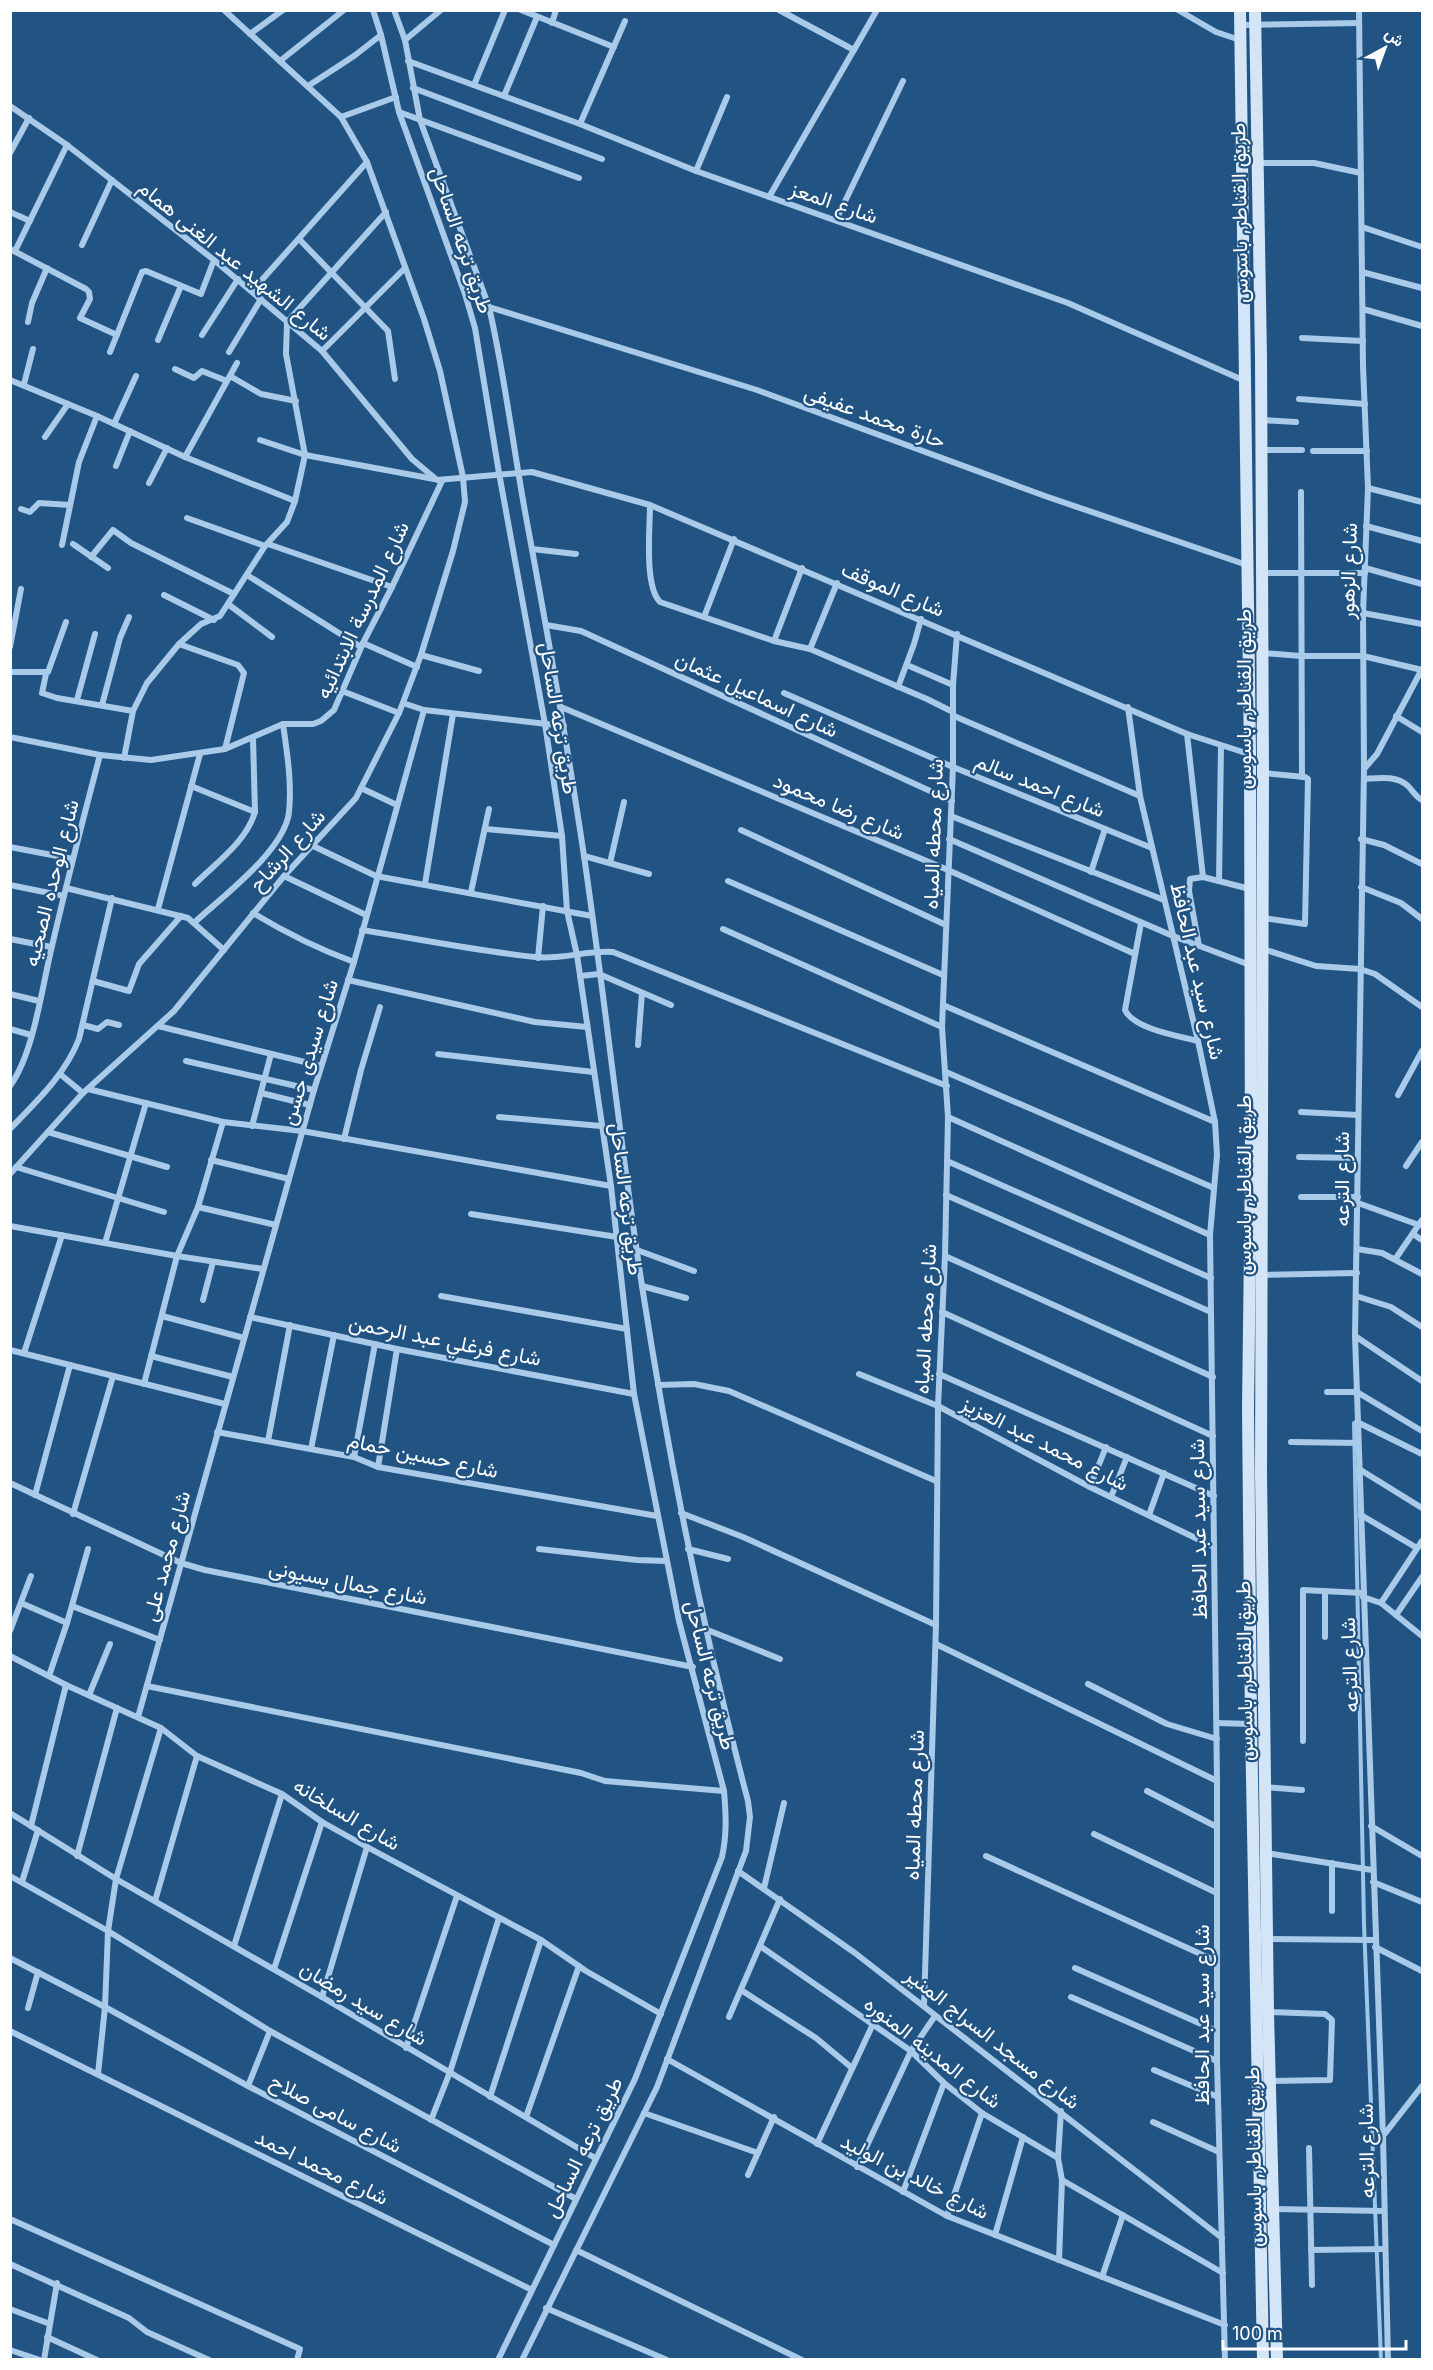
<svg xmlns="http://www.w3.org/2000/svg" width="1433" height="2370" font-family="Inter,Vazirmatn,sans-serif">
<rect width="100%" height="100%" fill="#215383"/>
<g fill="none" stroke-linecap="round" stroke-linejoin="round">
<!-- stream -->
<polyline stroke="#9dc6ea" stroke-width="4" points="1354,1423 1364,1924 1381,2360"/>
<!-- minor -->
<g stroke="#a9cae8" stroke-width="6">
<path d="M373 10 381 35 399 112 465 294 475 328 499 473 545 724 562 836 567 911 577 955 611 1186 634 1394 679 1621 724 1791C726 1814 727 1834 722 1857L635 2079 498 2360"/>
<path d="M394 10 405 40 420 120 489 307C505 376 513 447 526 517 547 630 567 742 584 856 605 999 620 1143 642 1286 669 1460 703 1632 748 1801L750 1817 746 1851 657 2087 522 2360"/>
<polyline points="521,10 614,47"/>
<polyline points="779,10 854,50"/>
<polyline points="1178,10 1216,32 1240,40"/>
<polyline points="1359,10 1363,366 1368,488 1363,613 1364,769 1355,1336 1383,2136 1388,2360"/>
<polyline points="552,23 556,10"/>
<polyline points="1241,25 1359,23"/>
<polyline points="250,34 283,10"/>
<polyline points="405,40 441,10"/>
<polyline points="280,61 344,10"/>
<polyline points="408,61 580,124 696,171 1068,303 1245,381"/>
<polyline points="474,85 505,10"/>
<polyline points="308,86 354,56 381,35"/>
<polyline points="413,88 602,159"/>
<polyline points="504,96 537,17"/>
<polyline points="10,106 67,145 214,260 322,351 412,459 437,480 532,472 650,505 1187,734 1249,754"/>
<polyline points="399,112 579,178"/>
<polyline points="341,117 396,97"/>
<polyline points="580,124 625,21"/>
<polyline points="10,153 29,118"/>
<polyline points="1258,163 1314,163 1361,173"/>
<polyline points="696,171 727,97"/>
<polyline points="769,197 877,10"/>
<polyline points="10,212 30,221"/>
<polyline points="836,220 903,81"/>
<polyline points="1362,227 1422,247"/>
<polyline points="299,239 388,331 395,379"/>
<polyline points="82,245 112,180"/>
<polyline points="10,249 86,289 89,292 90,299 80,318 117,335"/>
<polyline points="15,251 67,145"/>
<polyline points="1362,272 1422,288"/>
<polyline points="252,291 367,162"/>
<polyline points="489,307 757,390 1045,496 1247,565"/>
<polyline points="1363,309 1422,326"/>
<polyline points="28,322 32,303 47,268"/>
<polyline points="202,335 238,279"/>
<polyline points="1302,338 1363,341"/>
<polyline points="158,340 181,286"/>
<polyline points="322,351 405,268"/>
<polyline points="110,352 142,272 146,271 201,294 214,260"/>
<polyline points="229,352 261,299"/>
<polyline points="175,369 194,378 202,371 227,381"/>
<polyline points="230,376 261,394 296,401"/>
<polyline points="10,380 97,416 185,457 295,501"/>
<polyline points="24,384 33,349"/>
<polyline points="1299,399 1365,404"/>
<polyline points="1261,420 1296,422"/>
<polyline points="114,424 136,376"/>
<polyline points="45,437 68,404"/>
<polyline points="260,440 305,455 434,479"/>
<polyline points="1261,450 1302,450"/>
<polyline points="1313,451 1367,451"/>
<polyline points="185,457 237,363"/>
<polyline points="116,466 130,431"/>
<polyline points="149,483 167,448"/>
<polyline points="1368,488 1422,502"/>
<polyline points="1301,492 1302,777"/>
<path d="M650 505C650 528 644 586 660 602L774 641 810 649 927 699 953 712"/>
<polyline points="21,509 30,512 39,503 70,505"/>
<polyline points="187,518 265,546"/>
<polyline points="1366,526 1422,541"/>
<polyline points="73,544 108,568"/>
<polyline points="268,544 392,587"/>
<polyline points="62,545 79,462 97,416"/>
<polyline points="532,549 576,554"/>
<polyline points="91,557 113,530 131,543 234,594"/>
<polyline points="1365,568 1422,584"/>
<polyline points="1262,573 1365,573"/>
<polyline points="247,575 361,647"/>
<polyline points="164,595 214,620"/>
<polyline points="228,604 272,637"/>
<polyline points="1363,613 1422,624"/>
<polyline points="704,617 734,539"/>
<polyline points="546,625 581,631 952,801"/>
<polyline points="774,641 802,568"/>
<polyline points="363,643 417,667"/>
<polyline points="179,644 238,665 244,673 225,749"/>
<polyline points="10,647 21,589"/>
<polyline points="810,649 837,583"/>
<polyline points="1263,653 1301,656 1363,656 1422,670"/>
<polyline points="421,655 479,671"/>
<polyline points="907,665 953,685"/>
<polyline points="10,672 48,672 66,622"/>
<polyline points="46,674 42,693 57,698 133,711"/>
<polyline points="898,687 914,644 921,619"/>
<polyline points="342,691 399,713"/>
<polyline points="784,693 953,767 1152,848"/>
<polyline points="77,700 95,634"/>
<polyline points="403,703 424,710 564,726"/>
<polyline points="102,705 120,638 129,617"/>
<polyline points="561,707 948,870 1135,954"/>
<polyline points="1128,707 1140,796 1198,1041 1215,1122 1217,1155 1210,1235 1217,1781 1217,2061 1225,2360"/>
<polyline points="954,716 1140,796"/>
<polyline points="1396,716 1422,732"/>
<polyline points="1187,734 1203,877"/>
<polyline points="10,737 100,755 151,760 225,749 283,724 313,724 321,721 334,710 363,643 392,587 442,481"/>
<polyline points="124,758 133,711 147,683 179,644 201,624 220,616 265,546 287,522 295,501 305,455 286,354 287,322 386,212"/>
<polyline points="1364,769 1377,754 1422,669"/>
<path d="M1364 779C1379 778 1396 775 1408 786 1413 791 1416 797 1422 800"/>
<polyline points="191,786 255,812"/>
<polyline points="361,788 397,805"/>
<polyline points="951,816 1164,900"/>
<polyline points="486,829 562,836"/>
<polyline points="741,830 946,925"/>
<polyline points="949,839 1173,936 1250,965"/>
<polyline points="1361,839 1384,845 1422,864"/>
<polyline points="311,845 376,876 592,916"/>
<polyline points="10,847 73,859"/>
<polyline points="584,856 649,874"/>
<polyline points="610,863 624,802"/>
<polyline points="1091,872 1105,829"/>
<polyline points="284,876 366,915"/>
<polyline points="728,881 943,975"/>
<polyline points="1219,881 1221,746"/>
<path d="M195 884C217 862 246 842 255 812L253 738"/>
<polyline points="425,884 453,714"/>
<polyline points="10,885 64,896"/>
<polyline points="1361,887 1401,903 1422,919"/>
<polyline points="66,888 188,918 224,950"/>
<polyline points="471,892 489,809"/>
<polyline points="158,909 200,754"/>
<path d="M253 913C286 933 318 949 354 962"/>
<polyline points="1263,918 1305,924 1308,779 1305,777 1263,773"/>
<path d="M195 922C223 896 285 850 289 812 292 782 287 753 283 724"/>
<path d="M1141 923 1125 1010C1134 1029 1178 1036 1198 1041"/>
<polyline points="723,929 942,1027"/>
<path d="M362 930C419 939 477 951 535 957 562 960 587 950 613 952L947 1086"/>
<polyline points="10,939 51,947"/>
<polyline points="1199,946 1189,891 1190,879 1203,877 1250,889"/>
<polyline points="1263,949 1316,966 1360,969 1375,974 1422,1007"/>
<polyline points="538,958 543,906"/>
<polyline points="580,976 599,974 671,1005"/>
<polyline points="348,980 535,1022 587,1027"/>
<polyline points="93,981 129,991 139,964 181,916"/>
<polyline points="10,994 39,1001"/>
<polyline points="943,1005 1215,1122"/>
<polyline points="83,1025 98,1029 107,1022 119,1025"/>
<polyline points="158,1026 321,1066"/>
<polyline points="10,1029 31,1035"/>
<polyline points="638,1045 642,993"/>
<polyline points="438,1054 593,1072"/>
<polyline points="186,1061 314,1090"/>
<polyline points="946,1072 1214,1188"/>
<polyline points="60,1074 83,1093"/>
<path d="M10 1086C34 1053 42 987 52 946 67 882 83 819 100 755"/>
<polyline points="88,1089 223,1122 302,1131 611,1186"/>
<polyline points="261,1093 310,1105"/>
<polyline points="1398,1095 1422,1051"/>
<polyline points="1301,1112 1358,1115"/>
<polyline points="499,1117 601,1126"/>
<polyline points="948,1117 1210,1235"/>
<polyline points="252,1126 271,1054"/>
<path d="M10 1129C36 1102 65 1075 79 1039L112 898"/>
<polyline points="48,1132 167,1167"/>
<polyline points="344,1139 361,1070 380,1007"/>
<polyline points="1299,1157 1358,1158"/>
<polyline points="211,1160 289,1179"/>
<polyline points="947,1161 1211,1278"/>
<polyline points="1406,1166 1422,1142"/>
<polyline points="16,1167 164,1212"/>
<polyline points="10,1174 83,1093 174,1011 284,876 356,798 399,713 421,655 453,551 465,502 463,477 440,371 424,319 367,162 341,117 224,10"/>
<polyline points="946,1195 1211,1312"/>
<polyline points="1301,1197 1358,1197"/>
<polyline points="1358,1203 1419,1225"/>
<polyline points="198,1207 276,1225"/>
<polyline points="471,1214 617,1237"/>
<polyline points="10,1226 177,1256 263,1269"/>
<polyline points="1413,1234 1422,1240"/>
<polyline points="105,1243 146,1103"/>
<polyline points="1357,1249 1382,1253 1422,1274"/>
<polyline points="637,1250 694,1271"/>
<polyline points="945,1256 1213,1377"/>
<polyline points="1396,1258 1422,1220"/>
<polyline points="1263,1275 1357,1273"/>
<polyline points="642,1286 686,1298"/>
<polyline points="441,1296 627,1329"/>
<polyline points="1356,1296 1391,1307 1422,1327"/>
<polyline points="203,1300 213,1262"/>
<polyline points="942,1312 1213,1436"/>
<polyline points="162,1316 244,1338"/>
<polyline points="250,1317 397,1349 634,1394"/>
<polyline points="1355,1336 1422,1381"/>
<polyline points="10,1350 225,1404"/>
<polyline points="24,1353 62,1235"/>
<polyline points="151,1356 233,1377"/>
<polyline points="859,1374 938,1406 1090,1487 1214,1547"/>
<polyline points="939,1374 1214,1496"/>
<polyline points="144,1384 177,1256 198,1207 223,1122"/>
<polyline points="658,1385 694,1384 729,1391 936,1481"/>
<polyline points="1327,1392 1357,1392 1422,1431"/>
<polyline points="1357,1422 1422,1454"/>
<polyline points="217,1432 354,1457 378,1467 657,1516"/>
<polyline points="268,1441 290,1325"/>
<polyline points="1291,1442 1358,1443"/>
<polyline points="311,1449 334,1335"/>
<polyline points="354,1457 375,1344"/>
<polyline points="378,1467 397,1349"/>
<polyline points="1359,1469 1422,1508"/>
<polyline points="10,1483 181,1563 205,1570 693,1667"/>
<polyline points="1090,1487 1106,1447"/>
<polyline points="35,1495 70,1365"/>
<polyline points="1111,1497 1127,1457"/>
<polyline points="681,1513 743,1537 936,1625"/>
<polyline points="73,1514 113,1376"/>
<polyline points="1149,1515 1164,1473"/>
<polyline points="1361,1515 1417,1548"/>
<polyline points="539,1549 637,1560 666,1561"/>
<polyline points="688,1549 728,1559"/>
<polyline points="1363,1597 1381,1603 1422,1636"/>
<polyline points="21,1603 67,1623"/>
<polyline points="1381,1603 1422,1541"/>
<polyline points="72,1606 160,1640"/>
<polyline points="1396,1615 1422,1577"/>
<polyline points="705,1629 780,1659"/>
<polyline points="10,1631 31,1576"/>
<polyline points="1325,1637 1325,1591"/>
<polyline points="936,1644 1217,1781"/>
<polyline points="10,1656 66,1685 161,1728 197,1756 282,1794 322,1822 367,1847 541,1940 586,1971 661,2014"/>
<polyline points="49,1676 67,1623 88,1549"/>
<polyline points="1088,1684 1167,1724 1217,1739"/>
<polyline points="147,1686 581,1773 605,1781 724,1791"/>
<polyline points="89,1695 110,1644"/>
<polyline points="138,1717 314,1090 354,962 424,710"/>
<polyline points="1217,1723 1251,1724"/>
<polyline points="1303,1741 1303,1590 1363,1593"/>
<polyline points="1265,1787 1302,1790"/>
<polyline points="1147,1791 1217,1827"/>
<polyline points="10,1813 116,1879 322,1997 595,2158"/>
<polyline points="31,1826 66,1685"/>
<polyline points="1371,1826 1422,1856"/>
<polyline points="1094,1834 1217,1893"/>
<polyline points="1266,1853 1372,1870"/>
<polyline points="77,1856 117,1708"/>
<polyline points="986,1856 1216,1961"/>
<polyline points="738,1871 855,1953 1222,2238"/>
<polyline points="10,1876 108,1931 270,2031 576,2199"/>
<polyline points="22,1882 38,1830"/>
<polyline points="1373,1882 1422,1902"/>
<polyline points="764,1888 784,1803"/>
<polyline points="155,1901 197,1756"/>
<polyline points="1332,1911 1332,1863"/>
<polyline points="1268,1939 1375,1940"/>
<polyline points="234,1946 282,1794"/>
<polyline points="760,1946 911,2051 944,2083 982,2113 1058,2158"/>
<polyline points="1375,1947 1422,1971"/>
<polyline points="10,1958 105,2007 248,2086 554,2245"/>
<polyline points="1075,1968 1217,2031"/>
<polyline points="274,1969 322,1822"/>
<polyline points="741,1990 816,2038 852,2068"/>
<polyline points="322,1997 367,1847"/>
<polyline points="1071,1997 1217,2061"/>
<polyline points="924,2006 936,1625 938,1406 945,1256 948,1117 942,1027 953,767 953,685 957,634"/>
<polyline points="28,2008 38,1972"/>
<polyline points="1268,2012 1325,2014 1332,2020 1330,2080 1271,2081"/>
<polyline points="729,2017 780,1899"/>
<polyline points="10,2031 532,2290"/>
<polyline points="406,2048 457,1896"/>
<polyline points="667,2059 947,2216 1225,2325"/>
<polyline points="1154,2070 1218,2097"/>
<polyline points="98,2074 105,2007 108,1931 116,1879 161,1728"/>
<polyline points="248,2086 270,2031"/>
<polyline points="490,2097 541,1940"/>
<polyline points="644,2113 758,2153"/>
<polyline points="526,2117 579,1966"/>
<polyline points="431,2120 450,2072 499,1918"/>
<polyline points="1153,2122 1219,2152"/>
<polyline points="1383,2136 1422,2086"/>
<polyline points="817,2144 873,2024"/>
<polyline points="1309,2148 1312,2285"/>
<polyline points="857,2167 911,2051 935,2016"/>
<polyline points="748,2175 774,2117"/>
<polyline points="1062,2180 1223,2273"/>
<polyline points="903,2192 944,2083"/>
<polyline points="1274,2209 1384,2211"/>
<polyline points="947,2216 982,2113"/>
<polyline points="10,2219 300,2349 297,2360"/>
<polyline points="995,2235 1023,2137"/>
<polyline points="576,2250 802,2360"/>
<polyline points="1311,2250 1384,2249"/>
<polyline points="1059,2260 1062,2180 1058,2158 1061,2111"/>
<polyline points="10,2264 129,2318 147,2332 209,2360"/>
<polyline points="1102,2277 1123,2215"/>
<polyline points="546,2308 667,2360"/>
<polyline points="10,2309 50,2324"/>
<polyline points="47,2337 97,2360"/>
<polyline points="10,2350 40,2360"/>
<polyline points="44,2360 57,2283"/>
</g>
<!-- secondary -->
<g stroke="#d3e5f7" stroke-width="12">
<polyline points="1240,10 1250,754 1251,1167 1248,1409 1251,1724 1263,2360"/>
<polyline points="1255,10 1261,357 1263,773 1261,1474 1268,2012 1277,2360"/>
</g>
</g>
<g text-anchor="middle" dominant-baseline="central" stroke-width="4.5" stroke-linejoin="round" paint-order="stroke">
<!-- street labels -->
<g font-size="21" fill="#fff" stroke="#215383">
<text transform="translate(834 202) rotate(19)">شارع المعز</text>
<text transform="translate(1239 213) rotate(-91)">طريق القناطر, باسوس</text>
<text transform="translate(462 240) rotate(71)">طريق ترعه الساحل</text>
<text transform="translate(235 260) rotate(39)">شارع الشهيد عبد الغنى همام</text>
<text transform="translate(875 416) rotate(20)">حارة محمد عفيفى</text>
<text transform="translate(1348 571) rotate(-88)">شارع الزهور</text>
<text transform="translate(893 589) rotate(23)">شارع الموقف</text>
<text transform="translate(362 610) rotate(-65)">شارع المدرسة الابتدائيه</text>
<text transform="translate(757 694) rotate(25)">شارع اسماعيل عثمان</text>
<text transform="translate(1243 699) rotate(-90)">طريق القناطر, باسوس</text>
<text transform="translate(559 718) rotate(81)">طريق ترعه الساحل</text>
<text transform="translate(1040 785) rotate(22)">شارع احمد سالم</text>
<text transform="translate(839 806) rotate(23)">شارع رضا محمود</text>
<text transform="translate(933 834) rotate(-88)">شارع محطه المياه</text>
<text transform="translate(287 850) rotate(-48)">شارع الرشاح</text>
<text transform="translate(51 883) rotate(-76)">شارع الوحده الصحيه</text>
<text transform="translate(1198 971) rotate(77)">شارع سيد عبد الحافظ</text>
<text transform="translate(309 1052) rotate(-73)">شارع سيدى حسن</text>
<text transform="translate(1341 1179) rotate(-90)">شارع الترعه</text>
<text transform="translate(1243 1185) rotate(-90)">طريق القناطر, باسوس</text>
<text transform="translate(627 1199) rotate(83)">طريق ترعه الساحل</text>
<text transform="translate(925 1319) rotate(-87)">شارع محطه المياه</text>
<text transform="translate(445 1340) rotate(11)">شارع فرغلي عبد الرحمن</text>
<text transform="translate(1045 1443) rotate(27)">شارع محمد عبد العزيز</text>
<text transform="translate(423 1455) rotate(12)">شارع حسين حمام</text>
<text transform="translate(1198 1529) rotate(-91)">شارع سيد عبد الحافظ</text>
<text transform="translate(166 1556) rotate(-75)">شارع محمد على</text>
<text transform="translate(348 1582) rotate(11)">شارع جمال بسيونى</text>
<text transform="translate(1349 1665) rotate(-92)">شارع الترعه</text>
<text transform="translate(1244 1671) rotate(-91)">طريق القناطر, باسوس</text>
<text transform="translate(711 1675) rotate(76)">طريق ترعه الساحل</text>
<text transform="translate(914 1805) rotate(-88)">شارع محطه المياه</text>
<text transform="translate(347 1814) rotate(31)">شارع السلخانه</text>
<text transform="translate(364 2003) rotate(31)">شارع سيد رمضان</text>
<text transform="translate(1201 2015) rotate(-90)">شارع سيد عبد الحافظ</text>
<text transform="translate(993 2038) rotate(38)">شارع مسجد السراج المنير</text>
<text transform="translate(933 2052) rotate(38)">شارع المدينه المنوره</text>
<text transform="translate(336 2113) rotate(28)">شارع سامى صلاح</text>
<text transform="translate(583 2147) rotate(-64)">طريق ترعه الساحل</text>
<text transform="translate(1366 2151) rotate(-91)">شارع الترعه</text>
<text transform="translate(1253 2157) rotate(-91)">طريق القناطر, باسوس</text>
<text transform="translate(322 2167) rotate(26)">شارع محمد احمد</text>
<text transform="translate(915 2176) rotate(27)">شارع خالد بن الوليد</text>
</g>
</g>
<!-- border -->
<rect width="1433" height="2370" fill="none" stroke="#ffffff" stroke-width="24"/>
<!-- north arrow -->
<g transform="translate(1385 48) rotate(41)" stroke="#215383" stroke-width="4.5" paint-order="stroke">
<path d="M0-4.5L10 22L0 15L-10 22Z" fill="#ffffff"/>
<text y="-9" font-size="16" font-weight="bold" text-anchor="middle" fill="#ffffff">ش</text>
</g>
<!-- scale -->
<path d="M1223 2340v9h183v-9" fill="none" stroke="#ffffff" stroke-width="3"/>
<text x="1232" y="2340" font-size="18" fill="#ffffff" stroke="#215383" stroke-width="4.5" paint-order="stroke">100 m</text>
</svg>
